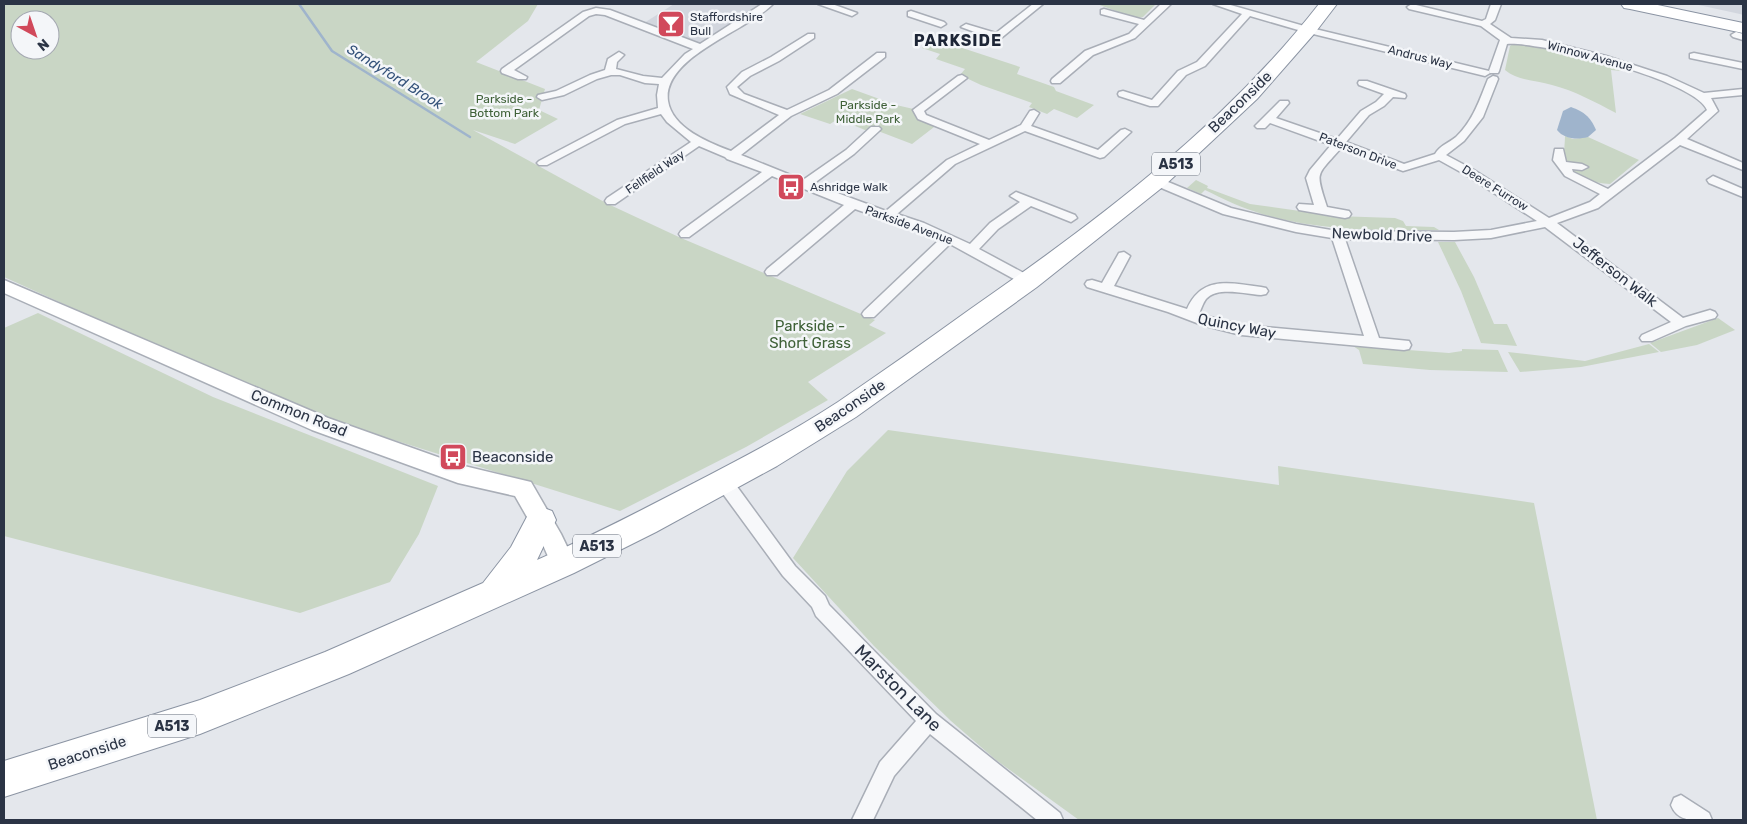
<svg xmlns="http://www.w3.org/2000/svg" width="1747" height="824" font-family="Rubik,sans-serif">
<rect width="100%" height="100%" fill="#e4e7ec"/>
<!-- built -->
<g fill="#d2d6de">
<polygon points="674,4 762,4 700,43 644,23"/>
<polygon points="1694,4 1743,4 1743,15 1740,14"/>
</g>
<!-- green -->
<g fill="#c9d6c5" fill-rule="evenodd">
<path d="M4 4H538L528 21 476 62 545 89 539 110 558 119 515 144 473 130 608 204 681 238 875 320 869 325 886 333 808 382 828 400 746 447 620 511 327 419 203 367 4 277ZM20 20H50V50H20Z"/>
<polygon points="1097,4 1156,4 1143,17 1135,18"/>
<polygon points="935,39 1020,67 1017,74 1054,87 1056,91 1094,105 1077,118 1054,109 1047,114 1029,107 1032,103 981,85 960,75 965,69 936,59 940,54 922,48"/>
<path d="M1514 43 1563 50 1621 66 1622 71 1611 70 1616 113C1595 102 1575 91 1552 85 1536 80 1518 81 1505 70L1510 46Z"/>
<polygon points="852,89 896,105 918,110 938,124 912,144 878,131 865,130 838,119 830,124 800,114"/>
<path d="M1565 136 1573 139 1588 137 1639 160 1610 184C1595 183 1571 179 1565 163 1563 155 1565 144 1565 136Z"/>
<path d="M1196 180 1208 186 1207 188 1250 204 1335 216 1395 218 1403 221 1406 226 1434 227 1439 230C1380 231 1319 231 1262 214 1242 208 1223 199 1205 190L1201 194 1187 188Z"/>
<polygon points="1438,242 1455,242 1474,277 1494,324 1507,324 1517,346 1481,343 1461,291"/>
<polygon points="38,313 213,397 438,486 419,534 390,582 300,613 4,536 4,328"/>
<polygon points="1718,318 1735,330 1697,345 1661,352 1650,343"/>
<polygon points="1649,344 1659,352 1581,367 1520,372 1508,352 1585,361"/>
<polygon points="1353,346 1449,353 1462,351 1462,349 1498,350 1508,372 1430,370 1363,364 1359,350"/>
<polygon points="888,430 1279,485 1278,466 1534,503 1597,820 1079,820 996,760 951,721 874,646 793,558 847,471"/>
</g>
<!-- water -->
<path fill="#9fb4cc" d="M1571 107C1584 112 1590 116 1596 130L1588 137C1577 140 1564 139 1557 130L1563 111Z"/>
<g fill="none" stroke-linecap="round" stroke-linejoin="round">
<!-- stream -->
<polyline stroke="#9fb4cc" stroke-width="2.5" points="299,4 332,51 470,137"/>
<!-- street casing -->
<g stroke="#a9aeb7" stroke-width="3">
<g id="street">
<path d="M762 4H773C747 31 662 57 668 101 672 128 709 143 731 151L779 115 730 94 727 87 742 72 771 57 808 34H814V38L779 61 750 76 737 87 744 94 787 110 829 90 877 53H885V57L837 94 791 116 741 155 803 180 846 150 871 127H879L881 129 879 131 854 154 813 184 886 211 947 160 980 144 918 119 913 110 958 76 962 75 967 78 924 111 926 115 989 140 1021 125 1030 111 1034 110 1039 113 1031 126 1098 150 1121 130 1125 129 1131 132 1104 157 1100 158 1025 131 955 164 897 214 924 223 970 244 990 223 1020 202 1010 196 1016 192 1075 215 1077 218 1071 222 1031 206 998 229 979 249 1033 278 1035 281 1033 284H1023L950 244 874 317H864L862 314 864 311 940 239 855 209 777 275H767L765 272 767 269 844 205 772 176 689 237H681L679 234 681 231 762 172 727 159 725 157 699 146 615 204H607L605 201 607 198 691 142 667 122 661 114 625 124 547 165H539L537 163 539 161 617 120 658 108 657 95 659 84 645 83 620 75H611L597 79 564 95 542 100 537 97 538 95 556 91 590 75 605 70 608 59 619 52 624 55 617 62 616 69 643 76 662 78 685 54 693 49 605 15 596 14 589 16 514 70 527 77 526 79H518L502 73 501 71 502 69 583 12 596 8 610 10 700 44Z"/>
<polygon points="818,4 832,4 857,13 852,16"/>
<polygon points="1033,4 1043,4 1000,39 994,39 961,27 966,24 996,33"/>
<polygon points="1161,4 1171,4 1135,38 1093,55 1060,83 1052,83 1051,81 1052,79 1085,51 1129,34 1139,24 1101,14 1101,10 1104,9 1144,20"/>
<polygon points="1213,4 1227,4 1311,28 1489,71 1490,73 1485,76 1305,32 1250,16 1205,66 1186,75 1158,106 1150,106 1119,96 1118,94 1119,92 1123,91 1152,100 1178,71 1197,62 1242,14"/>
<path d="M1412 4 1482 21 1486 19 1491 4H1501L1495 20 1490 24 1511 38 1542 40 1606 56 1667 76 1704 93 1743 89V95L1711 98 1718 111 1687 139 1743 163V170L1680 145 1598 208 1557 223 1683 318 1710 310 1715 312 1717 315 1715 318 1686 326 1652 341H1642L1640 338 1642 335 1671 322 1545 227 1491 238 1454 240 1345 239 1379 338 1409 341 1411 345 1409 349 1404 350 1241 335 1202 325 1168 312 1087 287 1085 284 1087 281 1092 280 1102 283 1119 253 1124 252 1130 256 1114 286 1187 309C1202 275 1230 283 1261 287L1266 288 1268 291 1266 294 1261 295C1246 294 1217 286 1206 299 1203 303 1201 309 1199 314L1241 325 1364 336 1332 238 1296 232 1223 214 1152 184 1150 181 1156 177 1231 208 1296 224 1337 231 1454 232 1491 230 1537 221 1466 175 1439 160 1403 171 1341 148C1316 177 1315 170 1327 207L1349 211 1351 214 1349 217 1345 218 1299 210 1297 207 1299 204 1314 205 1306 178 1310 170 1331 145 1270 123 1265 128H1257L1255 126 1280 101H1288L1289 103 1276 118 1337 139 1361 111 1376 102 1384 94 1359 85 1358 83 1359 81H1367L1405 94 1406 96 1405 98 1393 97 1384 106 1369 115 1346 142 1404 164 1435 154C1440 145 1449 143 1456 137 1473 121 1480 99 1488 79L1493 76 1497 77 1498 79 1483 117 1464 141 1446 155 1474 170 1549 218 1590 202 1600 194 1565 176 1553 160 1555 149H1563L1566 162 1582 164 1588 167 1582 170 1572 169 1573 172 1608 189 1675 138 1707 110C1696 80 1540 41 1507 44L1499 71 1498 73H1490L1489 71 1500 40 1481 26 1409 9 1407 7Z"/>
<polygon points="911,11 944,22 946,24 941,27 908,16 908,12"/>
<polygon points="1736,32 1743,34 1743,40 1733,37 1731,35"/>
<polygon points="1694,53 1743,63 1743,69 1690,58 1690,54"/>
<polygon points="1713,176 1743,189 1743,197 1709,183 1707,180"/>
<polygon points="724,476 730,477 795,566 825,596 829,605 936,714 1060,813 1063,820 1037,820 930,734 894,776 873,820 852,820 880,762 916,721 816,616 812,607 783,576 718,487 716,482 718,477"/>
<path d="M1681 795 1709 813 1712 820C1695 820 1678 823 1671 805L1674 798Z"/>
</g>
</g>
<!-- secondary casing -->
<g stroke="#a9aeb7" stroke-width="3">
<polygon id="secondary" points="4,280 328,418 460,465 531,482 561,534 575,563 572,570 563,573 554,570 543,545 515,496 458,483 312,430 4,293"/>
</g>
<!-- highway casing -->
<g stroke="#8b94a3" stroke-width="2">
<g id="highway">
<path d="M1319 4H1337L1314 34 1257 99 1164 186 1037 287 856 417 777 466 656 532 574 573 349 674 200 734 4 797V761L200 700 325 652 483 583 511 547 530 511 541 507 552 511 556 520 537 560C590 537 642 510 694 483 742 458 792 432 838 402 882 372 926 341 969 310 1096 222 1224 126 1319 4Z"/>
<polygon points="1621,4 1653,4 1743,23 1743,33 1630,9 1624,8"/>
</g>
</g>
<!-- street -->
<use href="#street" fill="#f7f8fa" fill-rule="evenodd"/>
<!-- secondary -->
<use href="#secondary" fill="#fff" fill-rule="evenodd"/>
<!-- highway -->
<use href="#highway" fill="#fff" fill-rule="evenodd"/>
</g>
<!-- icons -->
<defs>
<g id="bar-square" transform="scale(1.4375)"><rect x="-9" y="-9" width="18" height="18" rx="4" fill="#d1495b" stroke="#f4f6f9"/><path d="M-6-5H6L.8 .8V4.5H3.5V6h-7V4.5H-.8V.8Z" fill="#fff"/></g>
<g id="bus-square" transform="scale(1.4375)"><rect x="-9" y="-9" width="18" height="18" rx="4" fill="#d1495b" stroke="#f4f6f9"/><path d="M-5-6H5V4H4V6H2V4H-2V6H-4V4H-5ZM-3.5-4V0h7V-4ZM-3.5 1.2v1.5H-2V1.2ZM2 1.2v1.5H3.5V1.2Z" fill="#fff"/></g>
</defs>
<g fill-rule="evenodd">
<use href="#bar-square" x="671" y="24"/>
<use href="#bus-square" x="791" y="187"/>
<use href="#bus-square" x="453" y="457"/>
</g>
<g text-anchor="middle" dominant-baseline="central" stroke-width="5" stroke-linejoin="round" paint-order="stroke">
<!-- far-poi labels -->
<g font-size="12" fill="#2b3445" stroke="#f4f6f9" text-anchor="start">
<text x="690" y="17">Staffordshire<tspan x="690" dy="14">Bull</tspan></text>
<text x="810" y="187">Ashridge Walk</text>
</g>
<!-- far-street labels -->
<g font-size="12" fill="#2b3445" stroke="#f4f6f9">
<text transform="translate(1590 56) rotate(15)">Winnow Avenue</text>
<text transform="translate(1420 57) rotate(14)">Andrus Way</text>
<text transform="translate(1358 151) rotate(21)">Paterson Drive</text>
<text transform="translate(655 172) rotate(-34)">Fellfield Way</text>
<text transform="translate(1495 188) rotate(32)">Deere Furrow</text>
<text transform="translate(909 225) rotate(20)">Parkside Avenue</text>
</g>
<!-- far-park labels -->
<g font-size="12" fill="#3f6138" stroke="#f4f6f9">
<text x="504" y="99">Parkside -<tspan x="504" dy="14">Bottom Park</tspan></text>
<text x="868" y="105">Parkside -<tspan x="868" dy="14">Middle Park</tspan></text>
</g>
<!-- far-water labels -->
<g font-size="14" font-style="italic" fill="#34527a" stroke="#f4f6f9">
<text transform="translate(395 77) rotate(32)">Sandyford Brook</text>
</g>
<!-- shield labels -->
<g fill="#f4f6f9" stroke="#676e7b" stroke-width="1">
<rect x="1152" y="152.5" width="48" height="23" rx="4"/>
<rect x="573" y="534.5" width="48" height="23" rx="4"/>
<rect x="148" y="714.5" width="48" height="23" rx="4"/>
</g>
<g font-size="14" font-weight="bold" fill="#2b3445">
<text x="1176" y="164">A513</text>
<text x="597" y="546">A513</text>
<text x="172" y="726">A513</text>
</g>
<!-- street labels -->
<g font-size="15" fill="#2b3445" stroke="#f4f6f9">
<text transform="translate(1240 102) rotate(-44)">Beaconside</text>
<text transform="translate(1382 235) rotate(2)">Newbold Drive</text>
<text transform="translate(1615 272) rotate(38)">Jefferson Walk</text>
<text transform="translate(1237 326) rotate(11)">Quincy Way</text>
<text transform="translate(850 406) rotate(-34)">Beaconside</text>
<text transform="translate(299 413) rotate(22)">Common Road</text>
<text transform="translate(87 753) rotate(-18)">Beaconside</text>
</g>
<!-- park labels -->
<g font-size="15" fill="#3f6138" stroke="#f4f6f9">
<text x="810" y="326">Parkside -<tspan x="810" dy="17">Short Grass</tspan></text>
</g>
<!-- poi labels -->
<g font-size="15" fill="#2b3445" stroke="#f4f6f9" text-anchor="start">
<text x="472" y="457">Beaconside</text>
</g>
<!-- far-district labels -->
<g font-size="16" font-weight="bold" letter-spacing="1" fill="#1d2536" stroke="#f4f6f9">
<text x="958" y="40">PARKSIDE</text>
</g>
<!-- near-street labels -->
<g font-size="18" fill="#2b3445" stroke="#f4f6f9">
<text transform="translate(898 688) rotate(45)">Marston Lane</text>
</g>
</g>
<!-- border -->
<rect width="1747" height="824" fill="none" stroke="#2b3445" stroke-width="10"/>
<!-- north arrow -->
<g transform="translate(35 35) rotate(140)"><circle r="24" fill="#f4f6f9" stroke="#a4a8b1"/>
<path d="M0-4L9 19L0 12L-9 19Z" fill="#d1495b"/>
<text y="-8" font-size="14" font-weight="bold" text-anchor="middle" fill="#2b3445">N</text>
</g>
</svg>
